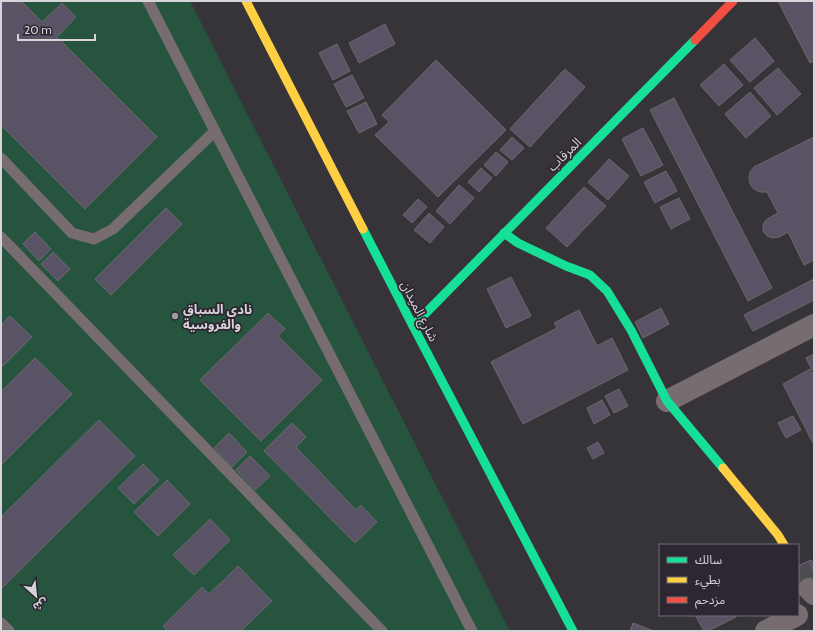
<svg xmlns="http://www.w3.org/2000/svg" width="815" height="632" font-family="Cabin,'Noto Sans Arabic',sans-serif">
<rect width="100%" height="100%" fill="#363339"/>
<!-- green -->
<polygon fill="#26543f" points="1,1 190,1 510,631 1,631"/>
<!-- building -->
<g fill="#595365" stroke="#6a686d">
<polygon points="1,1 21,1 42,22 62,3 76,17 57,37 157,137 85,209 1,125"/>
<polygon points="778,1 814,1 814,61 810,63"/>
<polygon points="385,24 395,44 359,63 349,43"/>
<polygon points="755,38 774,61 750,82 730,60"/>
<polygon points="337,44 350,71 333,80 319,53"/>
<polygon points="436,60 506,130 438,197 375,135 389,122 382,115"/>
<polygon points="724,64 743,85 719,106 700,85"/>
<polygon points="778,68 801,94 777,115 754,88"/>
<polygon points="565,69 585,87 530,147 510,129"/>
<polygon points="352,75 364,98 346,107 334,84"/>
<polygon points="750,92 771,116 746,138 725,114"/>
<polygon points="674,98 772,288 748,301 650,110"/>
<polygon points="366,102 377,124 359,133 347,111"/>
<polygon points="643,128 663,165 641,176 622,139"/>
<polygon points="512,137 524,148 512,160 500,150"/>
<polygon points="814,137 814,260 804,265 788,232 779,237 773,238 767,236 763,231 763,226 765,221 769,218 778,213 767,192 760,192 754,189 750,184 749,178 750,172 754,167"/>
<polygon points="496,152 508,162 496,176 484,165"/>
<polygon points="609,159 629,176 608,200 588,182"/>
<polygon points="481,168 492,178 479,192 468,182"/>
<polygon points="666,171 677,191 655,203 644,182"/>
<polygon points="459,185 474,198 450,224 436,211"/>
<polygon points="584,187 606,206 567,247 546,228"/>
<polygon points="679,198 690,219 671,229 660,207"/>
<polygon points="418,199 427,207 412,223 403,215"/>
<polygon points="166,208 182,224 111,295 95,279"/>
<polygon points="429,213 444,227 430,243 414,230"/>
<polygon points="35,232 51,249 39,261 23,244"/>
<polygon points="53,252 70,269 58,281 41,264"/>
<polygon points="511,277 531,316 506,328 487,289"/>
<polygon points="814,279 814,300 753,331 744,315"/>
<polygon points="661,308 669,324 643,338 635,322"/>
<polygon points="579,310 597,346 612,338 628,370 523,424 491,362 557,328 554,323"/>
<polygon points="268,313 285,329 278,336 322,380 261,441 200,380"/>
<polygon points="10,316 32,337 1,368 1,325"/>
<polygon points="814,354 814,369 812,370 806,358"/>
<polygon points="35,358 72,394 1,465 1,392"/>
<polygon points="810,369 814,377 814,445 783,384"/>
<polygon points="619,389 628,406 614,413 605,396"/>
<polygon points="602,400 610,415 594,424 587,408"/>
<polygon points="793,416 801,430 786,438 778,423"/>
<polygon points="99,420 135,456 2,588 1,587 1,517"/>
<polygon points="292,423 306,437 296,447 356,510 361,505 377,522 355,543 264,451"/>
<polygon points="229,433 247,452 232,467 214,448"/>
<polygon points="598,442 604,453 593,459 587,448"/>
<polygon points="250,456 270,476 255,490 236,470"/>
<polygon points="143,464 159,480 134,504 118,488"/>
<polygon points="167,480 190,504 158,536 134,512"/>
<polygon points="210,519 230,540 194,575 173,555"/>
<polygon points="811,560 814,565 814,587 798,595 798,566"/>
<polygon points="238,566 272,601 241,631 168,631 163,626 202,587 209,594"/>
<polygon points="695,615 735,615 736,617 708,631 704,631"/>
<polygon points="633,623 654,631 630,631"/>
</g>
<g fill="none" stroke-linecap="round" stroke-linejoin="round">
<!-- street-tunnel -->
<polyline stroke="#4e4b51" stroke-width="22" stroke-dasharray="22 11" stroke-linecap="butt" points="798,567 809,589"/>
<!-- lane -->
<g stroke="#776c6f" stroke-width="11">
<polyline points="148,1 472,631"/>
<polyline points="1,158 72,233 94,239 113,229 215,131"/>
<polyline points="1,237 382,631"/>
<polyline points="1,623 9,631"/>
</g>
<!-- street -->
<g stroke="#776c6f" stroke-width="22">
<polyline points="667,401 814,325"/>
<polyline points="809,589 814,594"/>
<polyline points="766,631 797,615"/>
</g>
<!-- fast -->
<g stroke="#16e098" stroke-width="9">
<polyline points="363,229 413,326 573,631"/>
<polyline points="504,233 518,243 566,266 590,275 607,291 631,330 667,401 723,468"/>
<polyline points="413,326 695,40"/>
</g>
<!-- slow -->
<g stroke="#ffcf43" stroke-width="9">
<polyline points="246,1 363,229"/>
<polyline points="723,468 778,535 784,545"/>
</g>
<!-- jam -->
<polyline stroke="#f24e42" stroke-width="9" points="695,40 733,1"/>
</g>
<!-- markers -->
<circle fill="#9e9ba1" stroke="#2d2731" stroke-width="1.5" cx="175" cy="316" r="4"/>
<g text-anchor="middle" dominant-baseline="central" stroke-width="3.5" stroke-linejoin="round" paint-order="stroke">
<!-- street labels -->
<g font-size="13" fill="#d6d3d9" stroke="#2d2731">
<text transform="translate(564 154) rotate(-45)">المرقاب</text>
<text transform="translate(420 311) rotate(63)">شارع الميدان</text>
</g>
<!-- poi labels -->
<g font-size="13" font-weight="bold" fill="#d6d3d9" stroke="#2d2731" text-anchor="start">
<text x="183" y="309">نادي السباق<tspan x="183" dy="15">والفروسية</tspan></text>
</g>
</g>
<!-- border -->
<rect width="815" height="632" fill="none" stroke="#d6d3d9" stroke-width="4"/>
<!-- legend -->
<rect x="659" y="544" width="140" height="72" fill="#2d2731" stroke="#716c74"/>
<rect x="667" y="557" width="20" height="6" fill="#16e098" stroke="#716c74"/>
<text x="695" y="564" font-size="12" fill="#d6d3d9">سالك</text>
<rect x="667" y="577" width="20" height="6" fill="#ffcf43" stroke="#716c74"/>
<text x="695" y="584" font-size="12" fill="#d6d3d9">بطيء</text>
<rect x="667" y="597" width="20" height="6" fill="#f24e42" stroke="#716c74"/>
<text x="695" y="604" font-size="12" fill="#d6d3d9">مزدحم</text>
<!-- north arrow -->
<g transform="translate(36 596) rotate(153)" stroke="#2d2731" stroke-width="3" paint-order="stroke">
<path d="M0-3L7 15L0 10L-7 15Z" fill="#d6d3d9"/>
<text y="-6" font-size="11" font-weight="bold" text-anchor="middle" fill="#d6d3d9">ش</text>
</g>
<!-- scale -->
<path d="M18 34v6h77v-6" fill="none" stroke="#d6d3d9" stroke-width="2"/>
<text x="24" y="34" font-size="12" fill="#d6d3d9" stroke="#2d2731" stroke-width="3" paint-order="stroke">20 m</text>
</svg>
